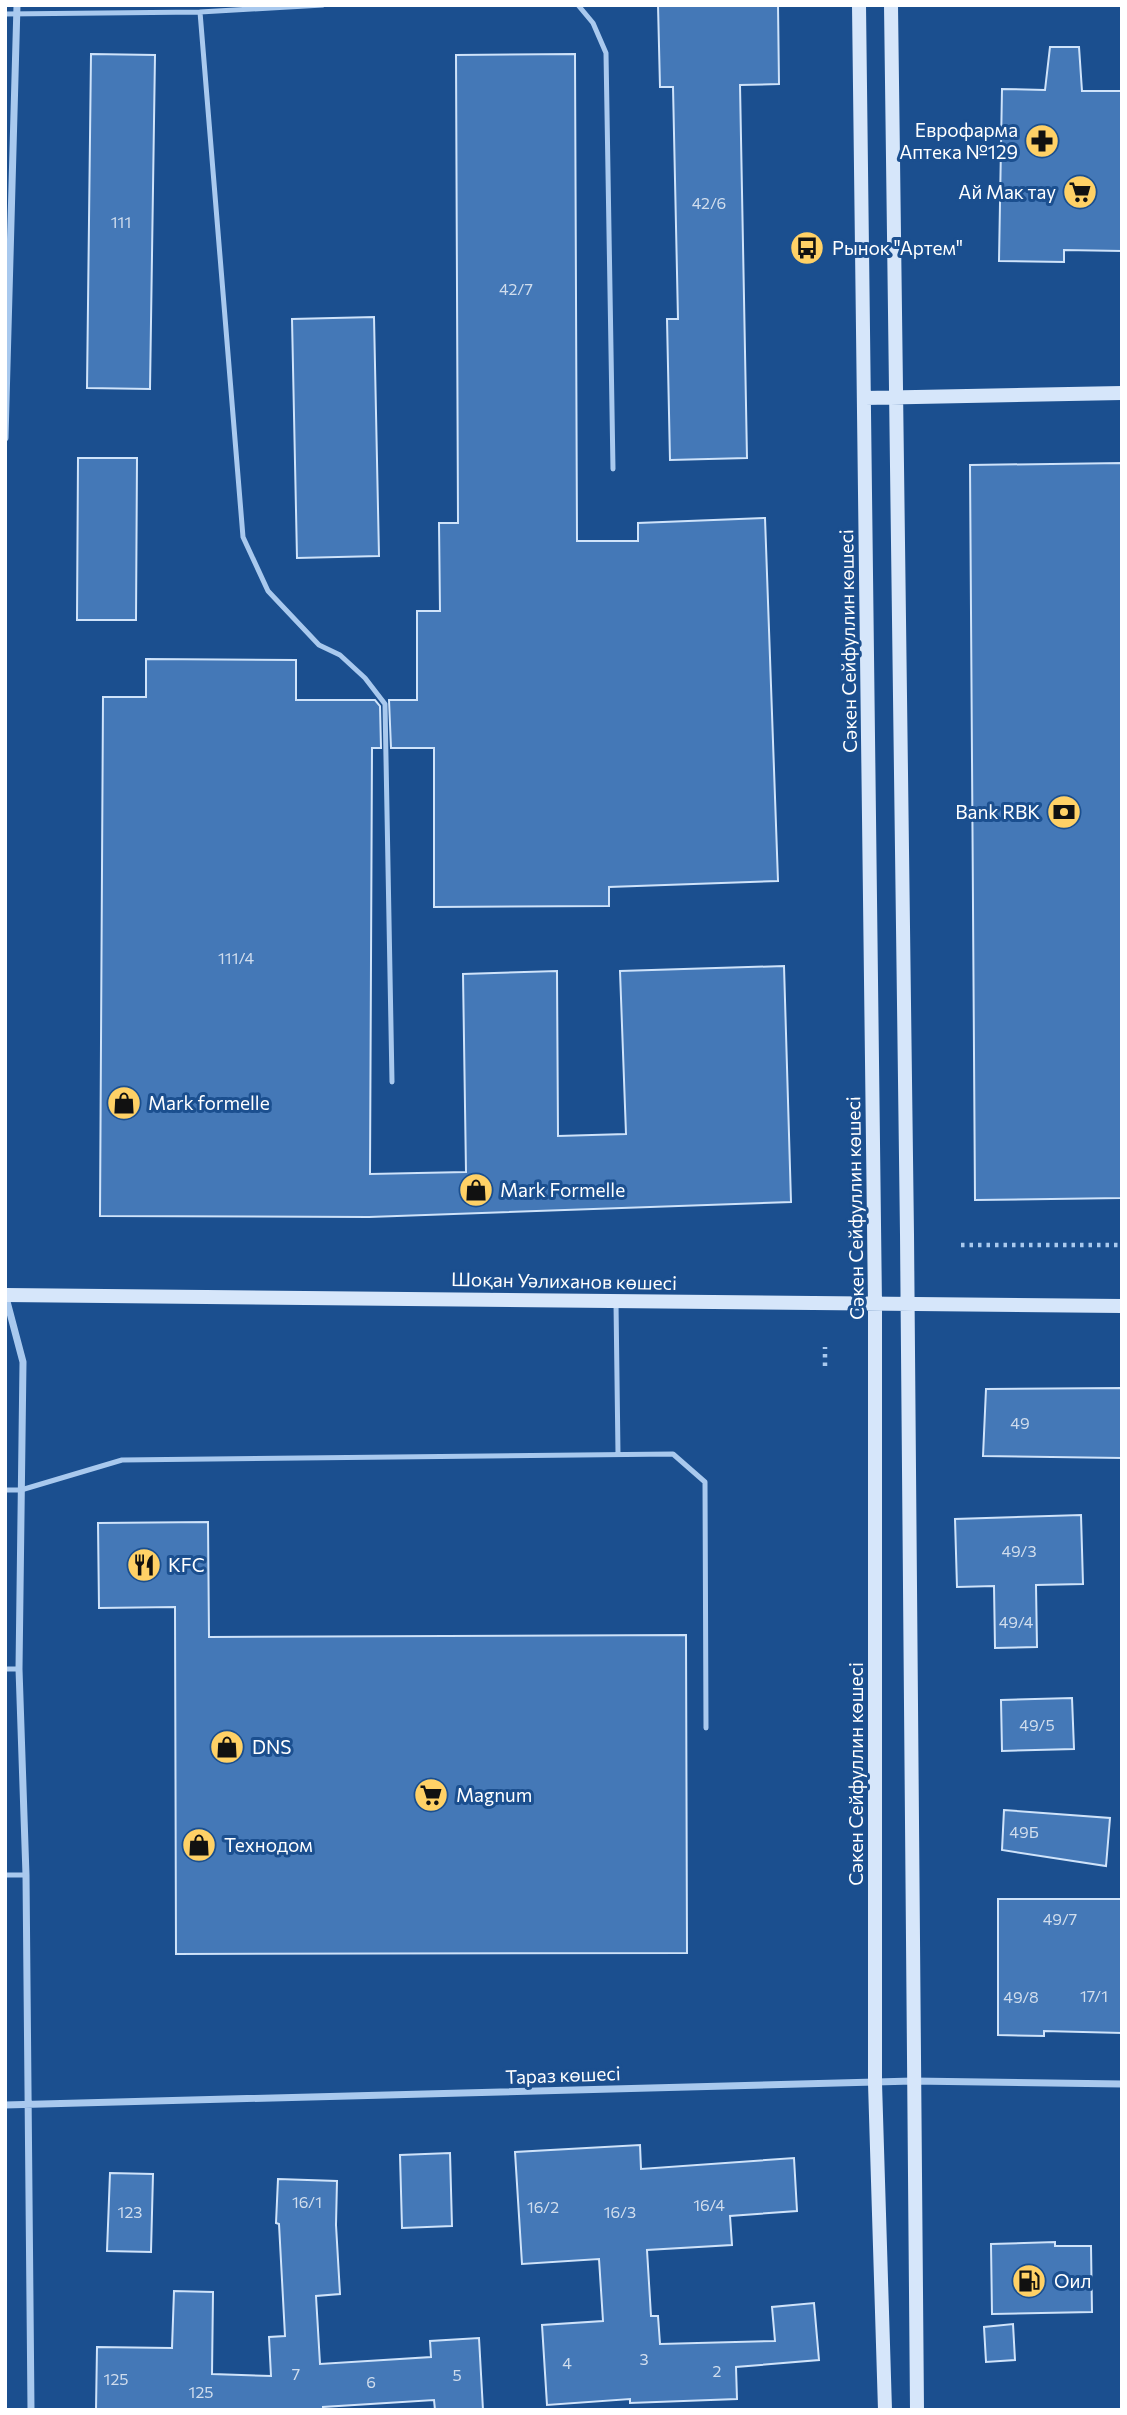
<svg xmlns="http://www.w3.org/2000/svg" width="1127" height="2415" viewBox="0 0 1127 2415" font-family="Commissioner,sans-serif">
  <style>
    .building { fill: #4478b7; stroke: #cfe3fa; stroke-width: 2 }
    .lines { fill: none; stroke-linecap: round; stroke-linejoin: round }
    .path { stroke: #a9c9ee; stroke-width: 4.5; stroke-dasharray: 3.5 5; stroke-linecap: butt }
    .lane { stroke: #a9c9ee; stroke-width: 5 }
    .street { stroke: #a9c9ee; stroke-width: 7 }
    .secondary { stroke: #d6e6fa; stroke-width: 14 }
    .labels { text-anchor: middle; stroke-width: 6; stroke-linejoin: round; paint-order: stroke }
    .number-label { font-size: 16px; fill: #d0dded }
    .poi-label { font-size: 19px; fill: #fff; stroke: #1b4f8f; text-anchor: start }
    .street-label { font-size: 19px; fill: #fff; stroke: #1b4f8f }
  </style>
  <rect width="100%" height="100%" fill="#1b4f8f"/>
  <path class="building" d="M 658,5 L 778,5 L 779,84 L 740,85 L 747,458 L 670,460 L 667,319 L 678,319 L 673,87 L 660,87 Z
    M 1050,47 L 1079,47 L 1082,91 L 1122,91 L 1122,251 L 1064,250 L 1064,262 L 999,261 L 1002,89 L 1045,90 Z
    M 91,54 L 155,55 L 150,389 L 87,388 Z
    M 575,54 L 577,541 L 638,541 L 638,523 L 765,518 L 778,881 L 609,887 L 609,906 L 434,907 L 434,748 L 391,748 L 389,700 L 417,700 L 417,611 L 440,611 L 439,523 L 458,523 L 456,55 Z
    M 374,317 L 379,556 L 297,558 L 292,319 Z
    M 78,458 L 137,458 L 136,620 L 77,620 Z
    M 1122,463 L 1122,1198 L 975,1200 L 970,465 Z
    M 146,659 L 296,660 L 296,700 L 375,700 L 380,706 L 381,748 L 372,748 L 370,1174 L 466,1172 L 463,974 L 557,971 L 558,1136 L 626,1134 L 620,971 L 784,966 L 791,1202 L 369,1217 L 100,1216 L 103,697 L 146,697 Z
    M 1122,1388 L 1122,1458 L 983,1456 L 986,1389 Z
    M 1081,1515 L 1083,1584 L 1036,1585 L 1037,1647 L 995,1648 L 994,1586 L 957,1587 L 955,1519 Z
    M 208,1522 L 209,1637 L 686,1635 L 687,1953 L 176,1954 L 175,1607 L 99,1608 L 98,1523 Z
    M 1072,1698 L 1074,1749 L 1002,1751 L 1001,1700 Z
    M 1004,1810 L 1110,1818 L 1106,1866 L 1002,1850 Z
    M 998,1899 L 1121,1899 L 1122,2033 L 1044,2031 L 1044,2036 L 998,2035 Z
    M 640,2145 L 641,2169 L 794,2158 L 797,2211 L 730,2216 L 732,2245 L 647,2250 L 651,2316 L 658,2316 L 660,2344 L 775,2341 L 772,2307 L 814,2303 L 819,2360 L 736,2367 L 737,2399 L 630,2403 L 630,2399 L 547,2405 L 542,2325 L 603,2321 L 599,2259 L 522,2264 L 515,2152 Z
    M 450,2153 L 452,2226 L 402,2228 L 400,2155 Z
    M 110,2173 L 153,2174 L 151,2252 L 107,2251 Z
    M 278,2179 L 337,2181 L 336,2225 L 340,2294 L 316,2296 L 320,2364 L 431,2357 L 430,2341 L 479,2338 L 483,2410 L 435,2410 L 434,2400 L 323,2407 L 323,2410 L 96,2410 L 97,2347 L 172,2348 L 174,2291 L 213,2292 L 212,2374 L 271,2376 L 269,2337 L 285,2336 L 279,2224 L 276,2223 Z
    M 1055,2242 L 1055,2246 L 1091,2246 L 1092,2312 L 992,2314 L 991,2244 Z
    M 1013,2324 L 1015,2360 L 986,2362 L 984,2327 Z"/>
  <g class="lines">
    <path class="path" d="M 961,1245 L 1122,1245
      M 825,1366 L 825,1347"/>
    <path class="lane" d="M 578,5 L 593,23 L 606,53 L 613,469
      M 200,12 L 243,537 L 268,591 L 319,645 L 340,655 L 365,678 L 385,704 L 392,1082
      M 5,14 L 200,12 L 323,5
      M 616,1303 L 618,1454
      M 5,1490 L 21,1490 L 122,1460 L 673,1454 L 705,1482 L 706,1728
      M 5,1669 L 19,1669
      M 5,1875 L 26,1875"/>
    <path class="street" d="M 5,438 L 17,5
      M 5,1294 L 23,1362 L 19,1669 L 26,1875 L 31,2410
      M 5,2105 L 913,2081 L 1122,2084"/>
    <path class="secondary" d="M 859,5 L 875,1305 L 875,2083 L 885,2410
      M 891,5 L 907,1234 L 917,2410
      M 865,398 L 1122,393
      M 5,1295 L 1122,1306"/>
  </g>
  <defs>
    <g id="pharmacy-disc" transform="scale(1.75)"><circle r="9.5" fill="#ffd166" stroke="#1b4f8f"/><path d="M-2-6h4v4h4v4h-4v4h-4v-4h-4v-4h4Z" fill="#111"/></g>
    <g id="supermarket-disc" transform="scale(1.75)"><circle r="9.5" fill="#ffd166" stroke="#1b4f8f"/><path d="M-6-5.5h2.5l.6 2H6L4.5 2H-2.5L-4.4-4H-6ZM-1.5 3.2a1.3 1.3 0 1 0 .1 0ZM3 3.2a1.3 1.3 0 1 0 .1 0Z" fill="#111"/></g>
    <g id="bus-disc" transform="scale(1.75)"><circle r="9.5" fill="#ffd166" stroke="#1b4f8f"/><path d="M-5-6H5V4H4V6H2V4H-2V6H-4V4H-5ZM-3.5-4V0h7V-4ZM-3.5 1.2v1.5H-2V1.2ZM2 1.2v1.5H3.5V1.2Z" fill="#111"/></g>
    <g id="bank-disc" transform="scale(1.75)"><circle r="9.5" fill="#ffd166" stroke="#1b4f8f"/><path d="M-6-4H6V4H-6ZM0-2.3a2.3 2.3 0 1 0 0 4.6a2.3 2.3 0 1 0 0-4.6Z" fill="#111"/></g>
    <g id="shop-disc" transform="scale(1.75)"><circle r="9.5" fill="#ffd166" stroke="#1b4f8f"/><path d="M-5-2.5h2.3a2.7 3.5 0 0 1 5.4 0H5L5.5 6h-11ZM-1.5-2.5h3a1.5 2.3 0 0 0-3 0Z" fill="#111"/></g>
    <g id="restaurant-disc" transform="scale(1.75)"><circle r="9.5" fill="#ffd166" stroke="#1b4f8f"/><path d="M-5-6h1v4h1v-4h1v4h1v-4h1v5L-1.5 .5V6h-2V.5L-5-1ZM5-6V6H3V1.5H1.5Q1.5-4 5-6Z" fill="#111"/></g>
    <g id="fuel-disc" transform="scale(1.75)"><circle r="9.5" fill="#ffd166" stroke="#1b4f8f"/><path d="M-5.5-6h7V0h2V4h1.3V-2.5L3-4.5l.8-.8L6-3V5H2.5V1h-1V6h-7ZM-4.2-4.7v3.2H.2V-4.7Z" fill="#111"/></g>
  </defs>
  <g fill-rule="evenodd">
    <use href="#pharmacy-disc" x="1042" y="141"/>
    <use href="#supermarket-disc" x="1080" y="192"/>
    <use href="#bus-disc" x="807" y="248"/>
    <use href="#bank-disc" x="1064" y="812"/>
    <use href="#shop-disc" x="124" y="1103"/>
    <use href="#shop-disc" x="476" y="1190"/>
    <use href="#restaurant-disc" x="144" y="1565"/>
    <use href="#shop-disc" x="227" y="1747"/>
    <use href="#supermarket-disc" x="431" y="1795"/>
    <use href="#shop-disc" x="199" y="1845"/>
    <use href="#fuel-disc" x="1029" y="2281"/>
  </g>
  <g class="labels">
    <g class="number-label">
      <text x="709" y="209">42/6</text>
      <text x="121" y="228">111</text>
      <text x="516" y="295">42/7</text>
      <text x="236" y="964">111/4</text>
      <text x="1020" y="1429">49</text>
      <text x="1019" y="1557">49/3</text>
      <text x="1016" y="1628">49/4</text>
      <text x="1037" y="1731">49/5</text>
      <text x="1024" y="1838">49Б</text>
      <text x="1060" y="1925">49/7</text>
      <text x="1094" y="2002">17/1</text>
      <text x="1021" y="2003">49/8</text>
      <text x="307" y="2208">16/1</text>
      <text x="709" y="2211">16/4</text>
      <text x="543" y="2213">16/2</text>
      <text x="130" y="2218">123</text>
      <text x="620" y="2218">16/3</text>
      <text x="644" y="2365">3</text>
      <text x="567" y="2369">4</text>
      <text x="717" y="2377">2</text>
      <text x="296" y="2380">7</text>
      <text x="457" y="2381">5</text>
      <text x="116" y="2385">125</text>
      <text x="371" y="2388">6</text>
      <text x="201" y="2398">125</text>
    </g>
    <g class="poi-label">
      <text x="1018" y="137" text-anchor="end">Еврофарма<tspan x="1018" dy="22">Аптека №129</tspan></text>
      <text x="1056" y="199" text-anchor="end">Ай Мак тау</text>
      <text x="832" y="255">Рынок "Артем"</text>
      <text x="1040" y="819" text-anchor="end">Bank RBK</text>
      <text x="148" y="1110">Mark formelle</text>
      <text x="500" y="1197">Mark Formelle</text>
      <text x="168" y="1572">KFC</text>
      <text x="252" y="1754">DNS</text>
      <text x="456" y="1802">Magnum</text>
      <text x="224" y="1852">Технодом</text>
      <text x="1054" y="2288">Оил</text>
    </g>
    <g class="street-label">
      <text transform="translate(848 641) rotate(-91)" y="7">Сәкен Сейфуллин көшесі</text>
      <text transform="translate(855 1208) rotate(-91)" y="7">Сәкен Сейфуллин көшесі</text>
      <text transform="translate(564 1281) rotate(1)" y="7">Шоқан Уәлиханов көшесі</text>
      <text transform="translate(856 1774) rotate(-90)" y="7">Сәкен Сейфуллин көшесі</text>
      <text transform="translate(563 2075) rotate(-2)" y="7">Тараз көшесі</text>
    </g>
  </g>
  <rect width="1127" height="2415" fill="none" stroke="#ffffff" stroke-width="14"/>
</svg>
